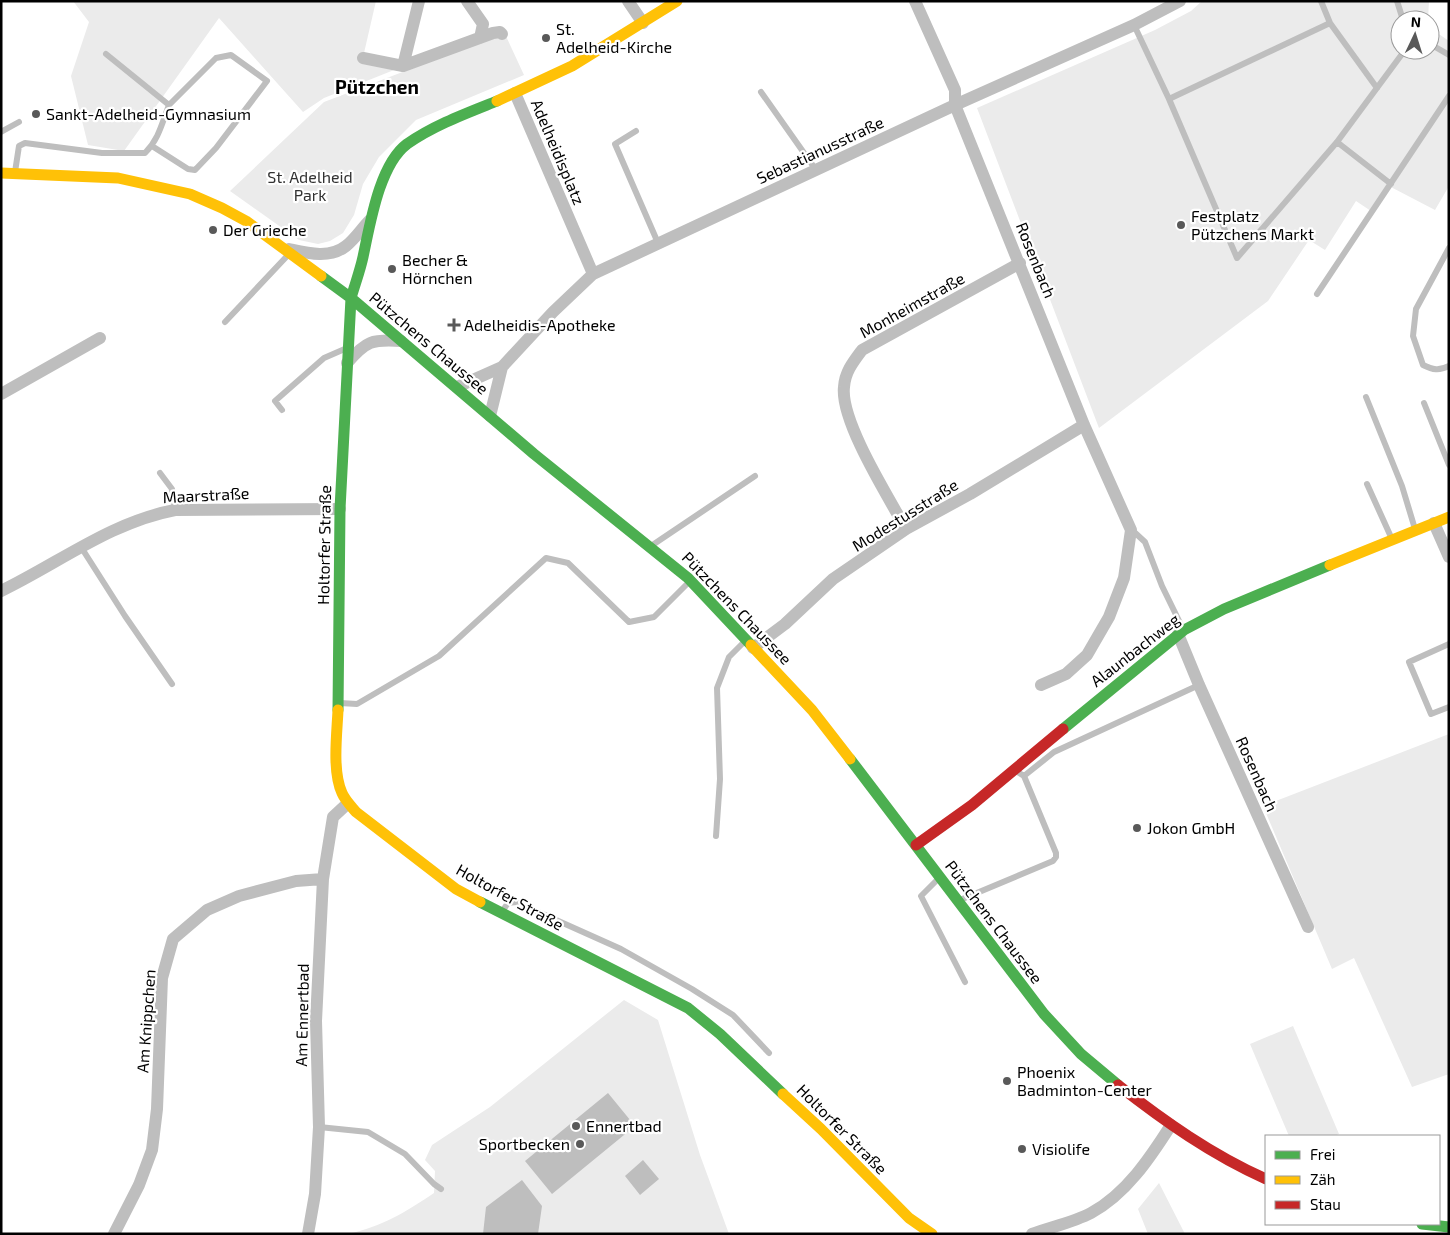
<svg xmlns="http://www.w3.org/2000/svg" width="1450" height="1235" viewBox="0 0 1450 1235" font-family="'Exo 2',sans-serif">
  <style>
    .green { fill: #ebebeb }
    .water { fill: #bebebe }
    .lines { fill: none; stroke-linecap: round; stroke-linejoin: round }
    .lane { stroke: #bebebe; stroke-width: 6 }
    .street { stroke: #bebebe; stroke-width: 12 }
    .fast { stroke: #4caf50; stroke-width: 11 }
    .slow { stroke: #ffc107; stroke-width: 11 }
    .jam { stroke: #c62828; stroke-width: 11 }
    .poi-dot { fill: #595959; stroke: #fff; stroke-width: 2 }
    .labels { text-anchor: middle; stroke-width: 4.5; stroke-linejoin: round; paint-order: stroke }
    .poi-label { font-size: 16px; fill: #000; stroke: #fff; text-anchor: start }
    .street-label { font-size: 16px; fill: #000; stroke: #fff }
    .park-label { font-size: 16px; fill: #323232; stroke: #fff }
    .quarter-label { font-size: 19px; font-weight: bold; fill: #000; stroke: #fff }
  </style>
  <rect width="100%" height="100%" fill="#fff"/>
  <path class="green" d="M 73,1 L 376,1 L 364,53 L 394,70 L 324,98 L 303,112 L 219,18 L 124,151 L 88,145 L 71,76 L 89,22 Z
    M 1202,1 L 1429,1 L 1428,20 L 1400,20 L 1400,50 L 1430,50 L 1430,28 L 1449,41 L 1449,186 L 1435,210 L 1387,185 L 1371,211 L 1356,201 L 1325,250 L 1309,240 L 1268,301 L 1099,428 L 977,108 L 1155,30 L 1191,11 Z
    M 502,34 L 505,34 L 524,75 L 416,120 L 379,157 L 363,184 L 354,215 L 343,233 L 330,241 L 318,244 L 299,240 L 230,191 L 324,102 Z
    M 1449,734 L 1449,1074 L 1412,1087 L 1354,958 L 1332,969 L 1263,806 Z
    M 624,1000 L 658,1020 L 700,1155 L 729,1234 L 348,1234 C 383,1226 404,1213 434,1193 L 435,1171 L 425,1160 L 432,1145 L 490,1107 Z
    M 1293,1026 L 1339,1134 L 1334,1136 L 1289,1136 L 1250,1044 Z
    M 1159,1183 L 1185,1234 L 1148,1234 L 1138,1209 Z"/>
  <path class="water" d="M 608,1093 L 635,1126 L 552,1194 L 525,1161 Z
    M 643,1160 L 659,1179 L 640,1195 L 625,1176 Z
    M 522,1180 L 542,1206 L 538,1234 L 483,1234 L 486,1207 Z"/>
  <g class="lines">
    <path class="lane" d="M 1321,1 L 1330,23 L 1377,88
      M 1397,1 L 1403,20
      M 1134,25 L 1169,99 L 1237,258 L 1337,142 L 1405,50
      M 1430,44 L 1449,55
      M 761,92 L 816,170
      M 1169,99 L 1330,23
      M 636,131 L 615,144 L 658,243
      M 1,132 L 19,122
      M 1337,142 L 1391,184
      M 152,146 L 188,169 L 195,170 L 216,148 L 267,81 L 231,55 L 216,58 L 169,105
      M 15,172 L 19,146 L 25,143 L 102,153 L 145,153 C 159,139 162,123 169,105 L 106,54
      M 1449,248 L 1416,309 L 1413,336 L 1423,365 C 1433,370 1439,371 1449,366
      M 1317,294 L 1449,96
      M 225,322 L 289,254
      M 1366,397 L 1402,486 L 1415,529
      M 1424,403 L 1449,465
      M 282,410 L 275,401 L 324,358 L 347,348
      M 160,473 L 172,489 L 175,510
      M 1367,484 L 1391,537
      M 1132,530 L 1145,542 L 1162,586 L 1183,629
      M 651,546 L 755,476
      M 81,547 L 125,616 L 172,684
      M 1449,644 L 1409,662 L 1431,714 L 1449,707
      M 340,703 L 357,704 L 439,656 L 546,558 L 568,563 L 629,622 L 654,617 L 690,581
      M 1024,776 L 1054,752 L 1199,685
      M 716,836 L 720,779 L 717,688 L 729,657 L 745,641
      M 938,879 L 921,896 L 965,982
      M 960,900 L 1053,861 L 1056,857 L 1056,853 L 1024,776 L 1016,771
      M 501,913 L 508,903 L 516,902 L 621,949 L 692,989 L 733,1015 L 769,1053
      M 319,1127 L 368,1132 L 405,1154 L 434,1184 L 441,1189"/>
    <path class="street" d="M 467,1 L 483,24 L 480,38
      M 628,1 L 643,23
      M 915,1 L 955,90 L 955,105 L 1084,425 L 1131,530 L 1124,578 L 1109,617 L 1087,655 L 1066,674 L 1041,685
      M 363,58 L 403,66
      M 403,66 L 493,33 L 500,32 L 502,34
      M 403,66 L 419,1
      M 515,93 L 593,274
      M 289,249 C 307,253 330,259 346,246 C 355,239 362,228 370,220
      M 347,363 C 366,341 372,339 401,341
      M 457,387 L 502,367 L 553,312 L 593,274 L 955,105 L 1134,25 L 1180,1
      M 1,394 L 100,338
      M 490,416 L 502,367
      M 1434,523 L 1449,557
      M 906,529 C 889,498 840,421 844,387 C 845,372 853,362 862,350 L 1020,263
      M 1,591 C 59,563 111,522 175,510 L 340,509
      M 1178,634 L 1199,685 L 1308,927
      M 753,648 L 785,624 L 833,579 L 906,529 L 970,494 L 1084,425
      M 114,1234 L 139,1185 L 152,1150 L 157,1109 L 162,978 L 173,939 L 207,910 L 239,896 L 296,881 L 323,879
      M 308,1234 L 315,1194 L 319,1127 L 316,1021 L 323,879 L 333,817 L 347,804
      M 1032,1234 C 1051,1227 1074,1222 1091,1213 C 1126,1194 1150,1158 1171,1125"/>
    <path class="fast" d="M 321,276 L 351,298 L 534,454 L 688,578 L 751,645
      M 338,710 L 340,509 L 351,298 C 355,284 360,271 363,257 C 370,225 379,165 407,144 C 434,125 467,113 497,101
      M 1063,729 L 1184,630 L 1224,609 L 1330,565
      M 850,759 L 1044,1014 L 1081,1054 L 1118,1085
      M 480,902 L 688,1008 L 720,1034 L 783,1094
      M 1422,1224 L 1449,1227"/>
    <path class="slow" d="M 497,101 L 572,66 L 677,1
      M 1,173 L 118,178 L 190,194 L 222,208 L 246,221 L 321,276
      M 1330,565 L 1449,517
      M 751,645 L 812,710 L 850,759
      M 338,710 C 337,734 332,771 342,793 C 345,800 351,806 356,812 L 456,889 L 480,902
      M 783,1094 L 821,1129 L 909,1218 L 932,1234"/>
    <path class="jam" d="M 916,845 L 972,805 L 1063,729
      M 1118,1085 C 1164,1121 1212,1155 1266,1179"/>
  </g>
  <g class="poi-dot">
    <circle cx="546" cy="38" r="5"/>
    <circle cx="36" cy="114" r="5"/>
    <circle cx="1181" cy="225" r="5"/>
    <circle cx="213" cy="230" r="5"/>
    <circle cx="392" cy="269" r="5"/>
    <path d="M451.5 317.5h5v5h5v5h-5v5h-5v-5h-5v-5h5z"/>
    <circle cx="1137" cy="828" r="5"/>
    <circle cx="1007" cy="1081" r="5"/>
    <circle cx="576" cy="1126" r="5"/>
    <circle cx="580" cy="1144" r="5"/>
    <circle cx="1022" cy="1149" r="5"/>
  </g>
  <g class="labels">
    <g class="poi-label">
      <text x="556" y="35">St.<tspan x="556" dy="18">Adelheid-Kirche</tspan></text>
      <text x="46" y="120">Sankt-Adelheid-Gymnasium</text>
      <text x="1191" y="222">Festplatz<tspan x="1191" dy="18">Pützchens Markt</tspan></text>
      <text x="223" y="236">Der Grieche</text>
      <text x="402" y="266">Becher &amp;<tspan x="402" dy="18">Hörnchen</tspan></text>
      <text x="464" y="331">Adelheidis-Apotheke</text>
      <text x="1147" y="834">Jokon GmbH</text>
      <text x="1017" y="1078">Phoenix<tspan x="1017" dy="18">Badminton-Center</tspan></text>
      <text x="586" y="1132">Ennertbad</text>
      <text x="570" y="1150" text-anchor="end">Sportbecken</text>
      <text x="1032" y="1155">Visiolife</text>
    </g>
    <g class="street-label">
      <text transform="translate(820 150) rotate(-25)" y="6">Sebastianusstraße</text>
      <text transform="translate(558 152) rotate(67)" y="6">Adelheidisplatz</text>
      <text transform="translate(1036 260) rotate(68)" y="6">Rosenbach</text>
      <text transform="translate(912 305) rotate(-29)" y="6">Monheimstraße</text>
      <text transform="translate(429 343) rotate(40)" y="6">Pützchens Chaussee</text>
      <text transform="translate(206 495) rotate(-3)" y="6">Maarstraße</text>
      <text transform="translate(905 515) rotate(-32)" y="6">Modestusstraße</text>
      <text transform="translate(324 545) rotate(-89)" y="6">Holtorfer Straße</text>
      <text transform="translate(737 608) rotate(46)" y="6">Pützchens Chaussee</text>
      <text transform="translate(1135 650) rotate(-38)" y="6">Alaunbachweg</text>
      <text transform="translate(1257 774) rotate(66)" y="6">Rosenbach</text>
      <text transform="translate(510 897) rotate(29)" y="6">Holtorfer Straße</text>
      <text transform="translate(994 922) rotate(53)" y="6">Pützchens Chaussee</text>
      <text transform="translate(302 1015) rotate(-89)" y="6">Am Ennertbad</text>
      <text transform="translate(146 1021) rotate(-86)" y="6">Am Knippchen</text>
      <text transform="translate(842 1129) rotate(45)" y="6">Holtorfer Straße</text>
    </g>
    <g class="park-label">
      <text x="310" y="183">St. Adelheid<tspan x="310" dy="18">Park</tspan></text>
    </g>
    <g class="quarter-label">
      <text x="377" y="94">Pützchen</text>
    </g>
  </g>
  <rect width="1450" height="1235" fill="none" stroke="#000000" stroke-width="5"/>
  <rect x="1265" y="1135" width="175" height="90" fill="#ffffff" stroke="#999999"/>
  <rect x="1275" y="1151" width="25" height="8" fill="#4caf50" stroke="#999999"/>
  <text x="1310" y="1160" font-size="15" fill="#000000">Frei</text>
  <rect x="1275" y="1176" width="25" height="8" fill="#ffc107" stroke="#999999"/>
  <text x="1310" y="1185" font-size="15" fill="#000000">Zäh</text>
  <rect x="1275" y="1201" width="25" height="8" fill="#c62828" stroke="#999999"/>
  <text x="1310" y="1210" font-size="15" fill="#000000">Stau</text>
  <g transform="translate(1415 35) rotate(4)"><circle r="24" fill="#ffffff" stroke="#999999"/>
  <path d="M0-4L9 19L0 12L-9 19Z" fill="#595959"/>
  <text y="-8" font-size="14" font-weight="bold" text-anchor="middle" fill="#000000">N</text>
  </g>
</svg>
